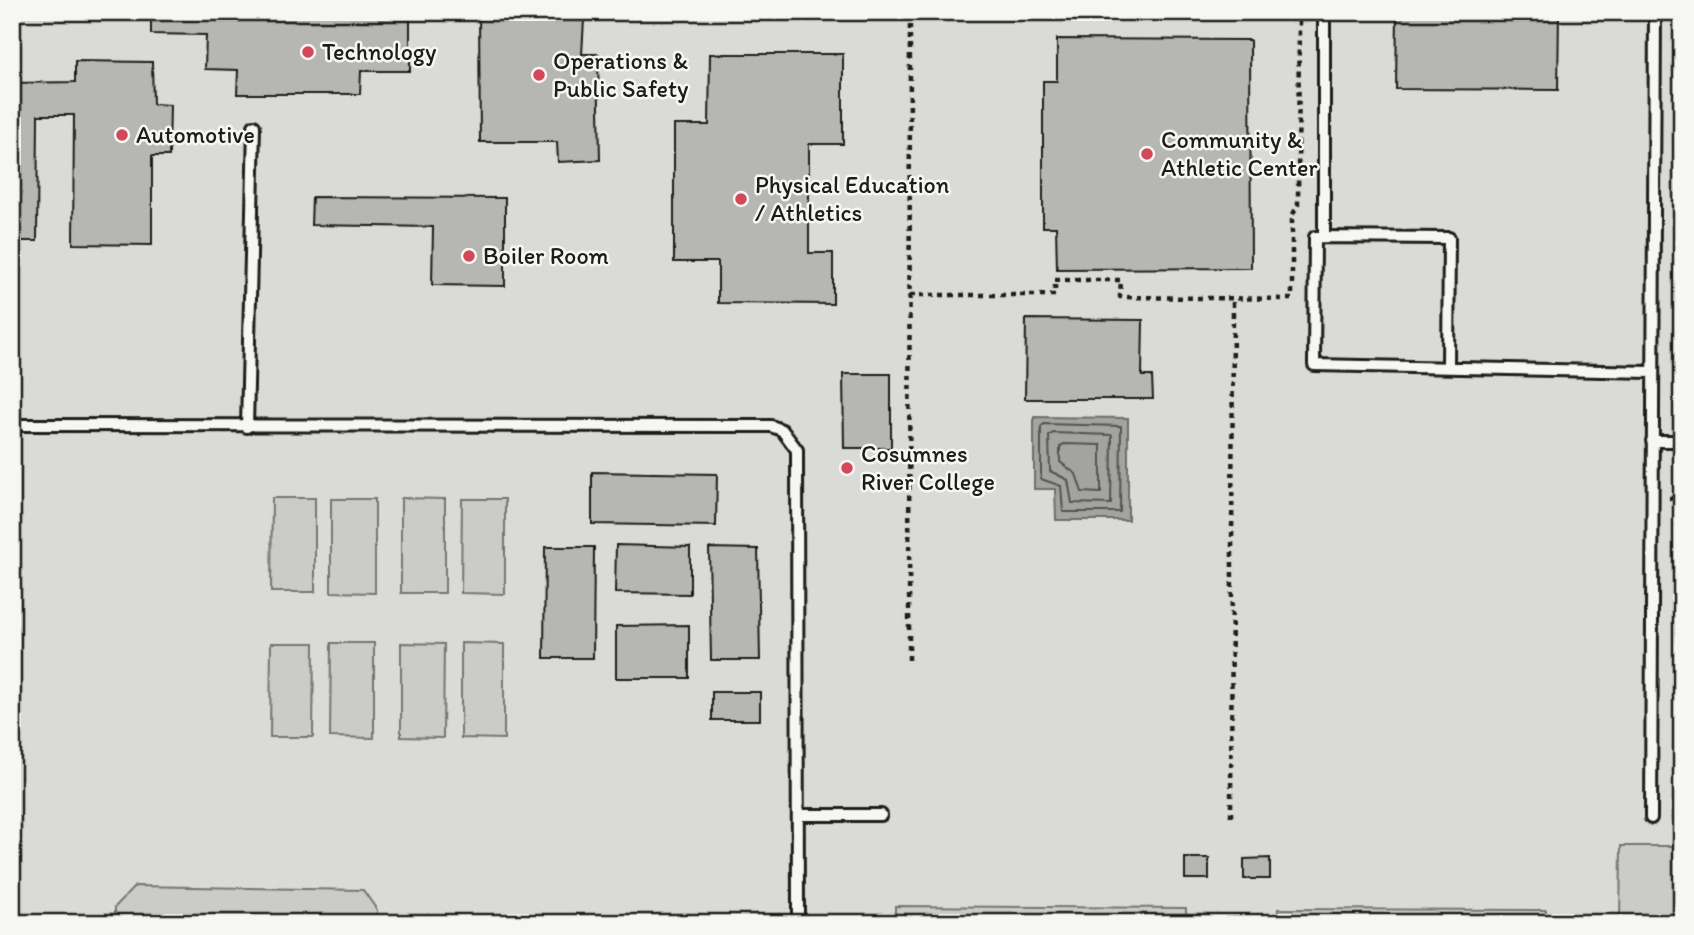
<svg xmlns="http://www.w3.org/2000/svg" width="1694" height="935" viewBox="0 0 1694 935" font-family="Itim,sans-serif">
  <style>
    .built { fill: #dadad6 }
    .green { fill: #cbcbc7; stroke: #747472; stroke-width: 2 }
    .water { fill: #a3a3a1; stroke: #6d6d6c; stroke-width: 2 }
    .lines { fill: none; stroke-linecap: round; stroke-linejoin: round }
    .shore { stroke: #525251; stroke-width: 2 }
    .building { fill: #b6b6b3; stroke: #1c1c1c; stroke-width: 2 }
    .service-casing { stroke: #1c1c1c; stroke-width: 16 }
    .path { stroke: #1c1c1c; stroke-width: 4.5; stroke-dasharray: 5 5; stroke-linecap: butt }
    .service { stroke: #f6f6f2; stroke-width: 10 }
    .poi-dot { fill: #d1495b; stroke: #f6f6f2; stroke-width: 2.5 }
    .labels { text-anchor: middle; stroke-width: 5; stroke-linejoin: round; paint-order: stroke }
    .poi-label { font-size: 24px; fill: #1c1c1c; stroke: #f6f6f2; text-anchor: start }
  </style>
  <rect width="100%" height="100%" fill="#e9e9e5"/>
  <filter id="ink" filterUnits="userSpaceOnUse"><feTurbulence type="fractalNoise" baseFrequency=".0143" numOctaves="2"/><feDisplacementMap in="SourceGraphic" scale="14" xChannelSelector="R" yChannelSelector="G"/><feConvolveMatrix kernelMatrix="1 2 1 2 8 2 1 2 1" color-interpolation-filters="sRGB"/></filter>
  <g filter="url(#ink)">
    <path class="built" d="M 12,12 L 1682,12 L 1682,923 L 12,923 Z"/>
    <path class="green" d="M 272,498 L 315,498 L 315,592 L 271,592 Z
      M 401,498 L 445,499 L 445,593 L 401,593 Z
      M 331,499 L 375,499 L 375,593 L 331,592 Z
      M 462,499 L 505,499 L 505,594 L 461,593 Z
      M 271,643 L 314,643 L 313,737 L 270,737 Z
      M 331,643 L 374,643 L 374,738 L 330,737 Z
      M 401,643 L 444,644 L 443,738 L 401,737 Z
      M 461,643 L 504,644 L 504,739 L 461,738 Z
      M 1621,846 L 1682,846 L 1682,923 L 1620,923 Z
      M 135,886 L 363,890 L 377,910 L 376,923 L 115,923 L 115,907 Z
      M 895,906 L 1186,908 L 1186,923 L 895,923 Z
      M 1278,909 L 1546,910 L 1546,923 L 1278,923 Z"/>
    <path class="water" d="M 1034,417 L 1128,418 L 1128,520 L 1056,520 L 1055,489 L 1034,489 Z"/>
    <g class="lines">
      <path class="shore" d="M 1044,424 L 1121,426 L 1120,512 L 1063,512 L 1061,486 L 1041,479 L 1041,427 Z
        M 1053,433 L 1112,435 L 1111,504 L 1072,503 L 1068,480 L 1050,471 L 1049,436 Z
        M 1064,444 L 1101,445 L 1101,493 L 1082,492 L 1076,474 L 1060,462 L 1060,447 Z"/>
    </g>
    <path class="building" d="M 151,12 L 410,12 L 410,71 L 361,71 L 360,94 L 237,94 L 238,70 L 205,69 L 206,35 L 151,34 Z
      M 479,12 L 528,12 L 528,20 L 584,20 L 582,54 L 598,54 L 600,160 L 558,162 L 557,142 L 480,142 Z
      M 1397,12 L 1559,12 L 1558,90 L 1396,89 Z
      M 1057,39 L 1250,40 L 1251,268 L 1057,269 L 1056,227 L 1043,227 L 1043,81 L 1057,81 Z
      M 710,54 L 843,54 L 843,144 L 809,144 L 809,253 L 833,253 L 833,304 L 718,303 L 718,262 L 674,262 L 674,125 L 709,125 Z
      M 75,61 L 152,62 L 153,104 L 170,105 L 169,156 L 152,156 L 152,245 L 73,244 L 74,115 L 38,115 L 37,241 L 12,241 L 12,83 L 75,82 Z
      M 312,197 L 505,198 L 505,286 L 432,285 L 433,227 L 311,225 Z
      M 1026,319 L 1143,320 L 1142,376 L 1152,376 L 1153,399 L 1025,399 Z
      M 843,374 L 891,374 L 891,448 L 844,448 Z
      M 592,472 L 717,474 L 716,526 L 592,524 Z
      M 616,545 L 690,547 L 690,594 L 615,593 Z
      M 545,547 L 594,547 L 593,658 L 544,658 Z
      M 709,548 L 758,549 L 760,660 L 711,660 Z
      M 689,625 L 689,678 L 616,678 L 616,626 Z
      M 712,692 L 760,692 L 760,720 L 712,720 Z
      M 1185,858 L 1209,858 L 1209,879 L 1185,879 Z
      M 1270,858 L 1270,879 L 1244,879 L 1244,859 Z"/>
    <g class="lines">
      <g class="service-casing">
        <path id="service" d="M 1324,12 L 1324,237
          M 1448,366 L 1449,238 L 1315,237 L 1314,365 L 1652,372
          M 12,425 L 771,426 L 782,430 L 797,450 L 798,923
          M 247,427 L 254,126
          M 1652,441 L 1682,441
          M 798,815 L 881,815
          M 1651,818 L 1655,12"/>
      </g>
      <path class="path" d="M 910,295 L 1055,295 L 1055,280 L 1121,280 L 1120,297 L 1292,299 L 1292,216 L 1298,205 L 1299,12
        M 1669,498 L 1682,498
        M 909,660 L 910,12
        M 1231,817 L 1233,298"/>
      <use href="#service" class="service"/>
    </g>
  </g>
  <g class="poi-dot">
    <circle cx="308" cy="52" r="7"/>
    <circle cx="539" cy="75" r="7"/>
    <circle cx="122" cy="135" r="7"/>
    <circle cx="1147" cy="154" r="7"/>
    <circle cx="741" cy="199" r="7"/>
    <circle cx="469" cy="256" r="7"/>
    <circle cx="847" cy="468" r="7"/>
  </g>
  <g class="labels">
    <g class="poi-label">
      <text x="322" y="60">Technology</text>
      <text x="553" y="69">Operations &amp;<tspan x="553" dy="28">Public Safety</tspan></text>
      <text x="136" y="143">Automotive</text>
      <text x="1161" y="148">Community &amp;<tspan x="1161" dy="28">Athletic Center</tspan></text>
      <text x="755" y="193">Physical Education<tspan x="755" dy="28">/ Athletics</tspan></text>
      <text x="483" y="264">Boiler Room</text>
      <text x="861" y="462">Cosumnes<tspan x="861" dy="28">River College</tspan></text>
    </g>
  </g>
  <rect width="1694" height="935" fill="none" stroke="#f6f6f2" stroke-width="42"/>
  <rect x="21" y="21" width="1652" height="893" fill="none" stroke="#1c1c1c" stroke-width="2.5" filter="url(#ink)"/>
</svg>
